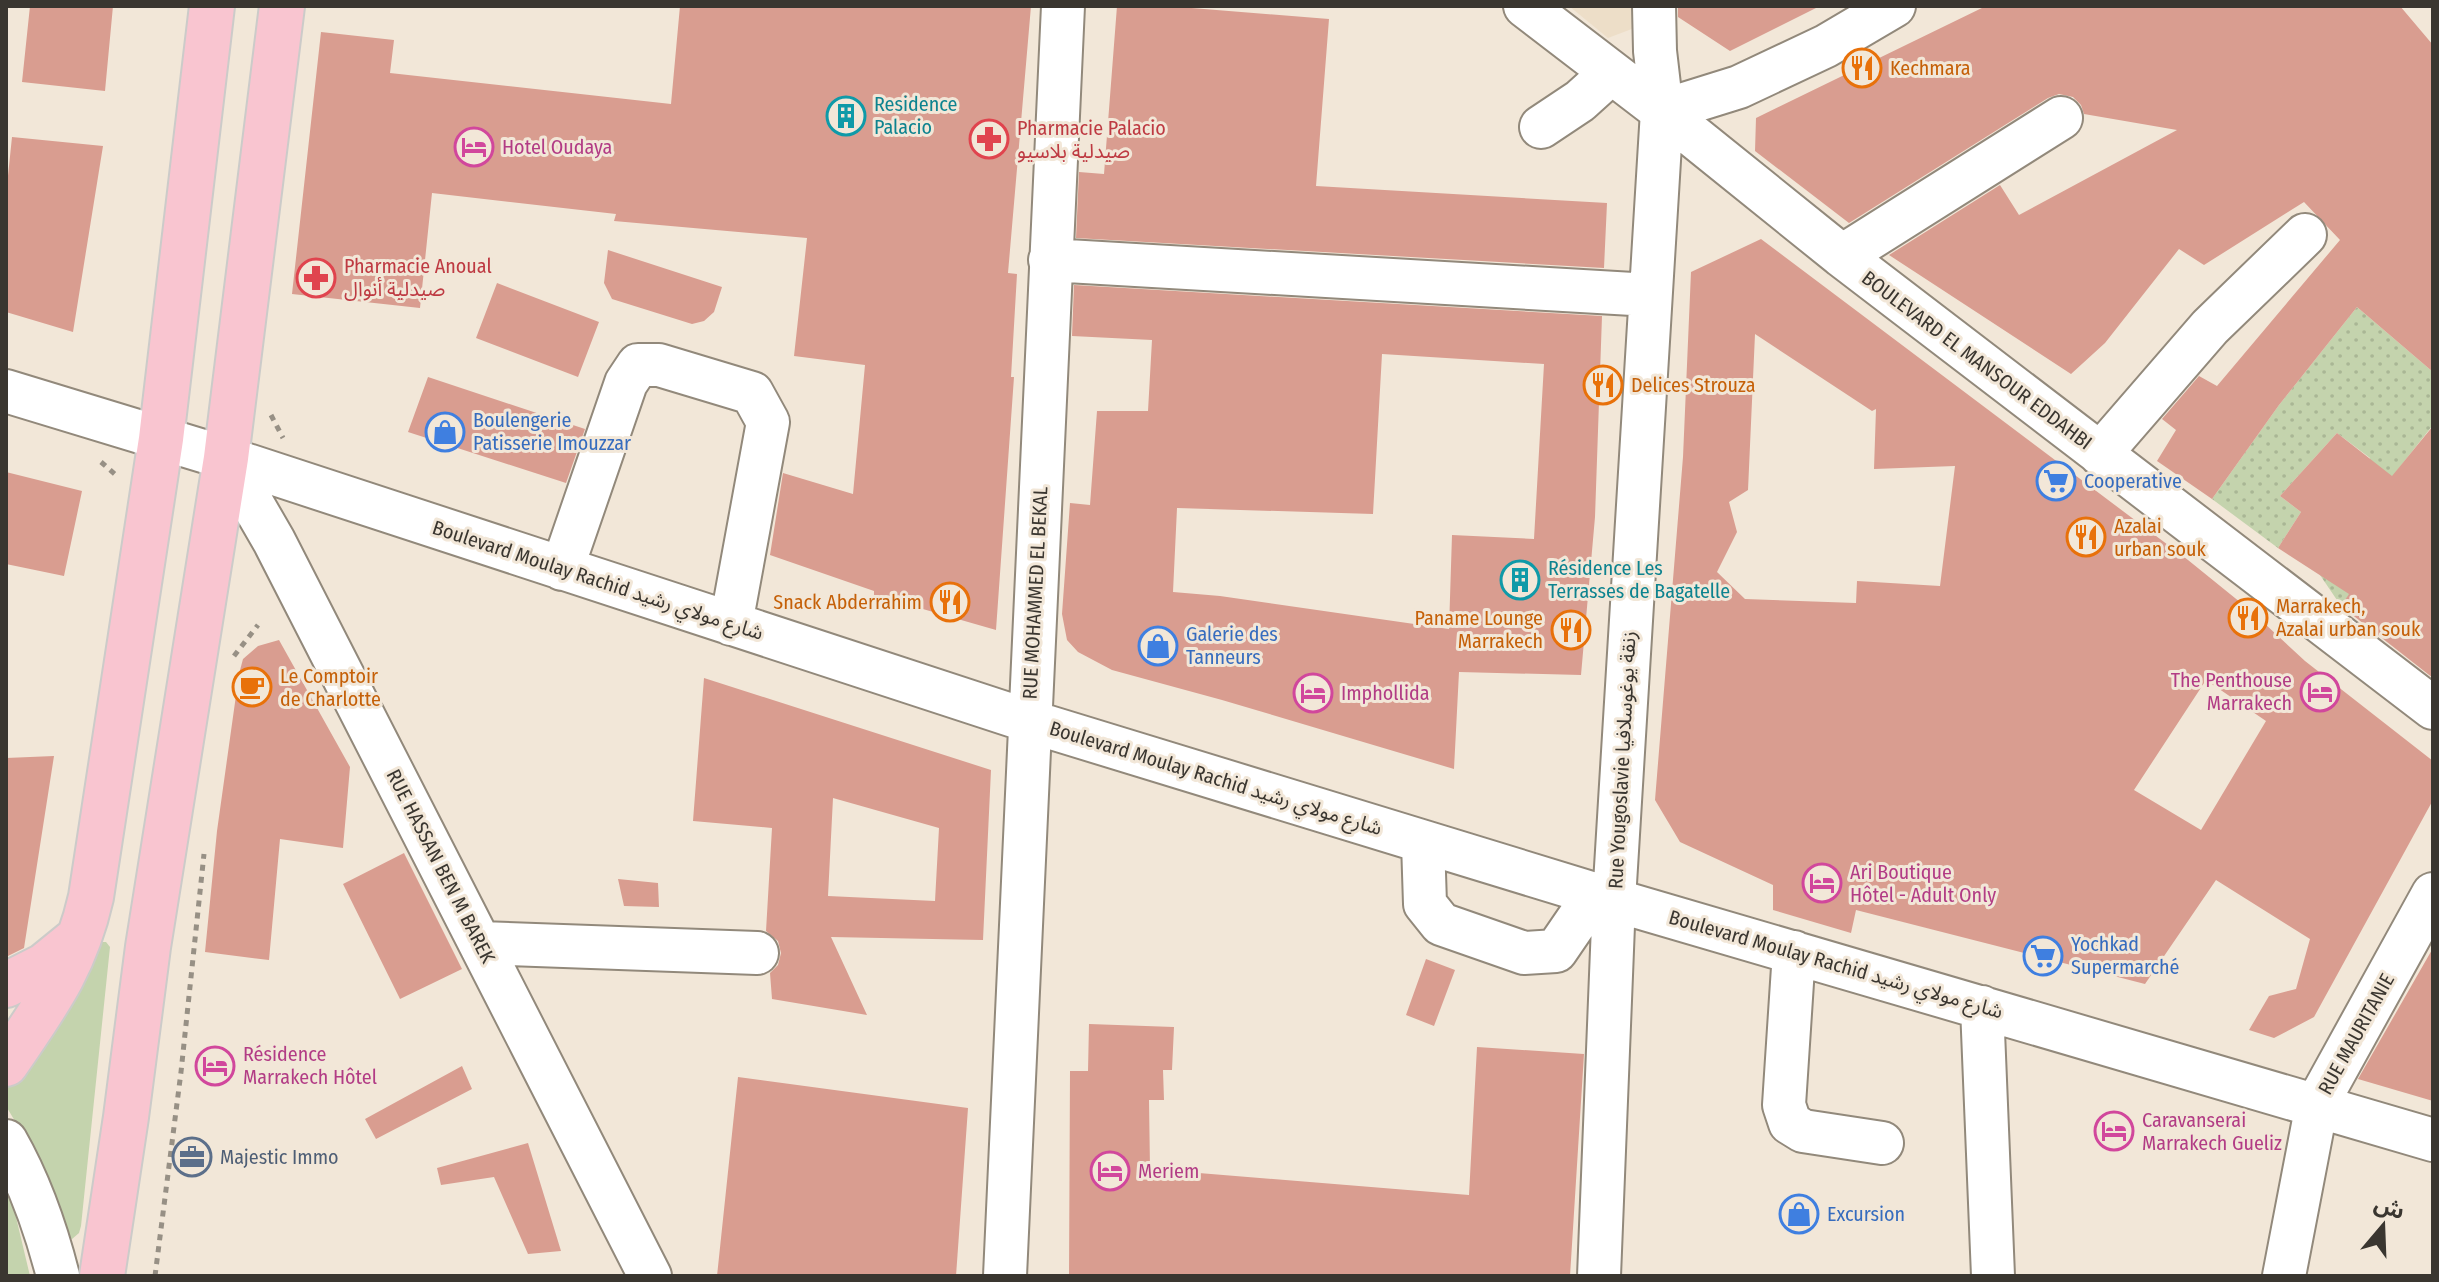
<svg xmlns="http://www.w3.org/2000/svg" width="2439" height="1282" viewBox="0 0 2439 1282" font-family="'Fira Sans Condensed','Noto Sans Arabic',sans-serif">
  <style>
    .built { fill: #eddec8 }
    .grass { fill: #c4d3ad }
    .park { fill: url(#park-dots) }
    .building { fill: #d99d90; fill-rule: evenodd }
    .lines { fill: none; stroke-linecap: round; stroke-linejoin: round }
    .minor-casing { stroke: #92897b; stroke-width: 46 }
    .major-casing { stroke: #cccbc9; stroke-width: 48 }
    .path { stroke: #979085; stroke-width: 5; stroke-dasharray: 6 6; stroke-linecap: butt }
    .minor { stroke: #fff; stroke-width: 42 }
    .major { stroke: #f9c5d0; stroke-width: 44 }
    .labels { text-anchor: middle; stroke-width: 6; stroke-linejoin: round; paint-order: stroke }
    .food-label { font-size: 20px; fill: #c56008; stroke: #f2e7d8; text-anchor: start }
    .culture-label { font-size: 20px; fill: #0d838f; stroke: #f2e7d8; text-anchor: start }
    .health-label { font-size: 20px; fill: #be3a42; stroke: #f2e7d8; text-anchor: start }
    .hotel-label { font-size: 20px; fill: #b23c85; stroke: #f2e7d8; text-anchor: start }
    .street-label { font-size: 20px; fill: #3a3630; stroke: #f2e7d8 }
    .shop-label { font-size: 20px; fill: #366cbe; stroke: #f2e7d8; text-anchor: start }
    .service-label { font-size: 20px; fill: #4e5e75; stroke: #f2e7d8; text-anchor: start }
  </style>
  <defs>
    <pattern id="park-dots" width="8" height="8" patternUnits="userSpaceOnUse" patternTransform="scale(2)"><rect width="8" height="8" fill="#c4d3ad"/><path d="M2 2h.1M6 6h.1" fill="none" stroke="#a9b695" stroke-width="1.8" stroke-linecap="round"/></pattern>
  </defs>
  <rect width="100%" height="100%" fill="#f2e7d8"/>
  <path class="built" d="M 1569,6 L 1638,6 L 1637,27 L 1608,38 Z"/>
  <path class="grass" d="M 99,942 L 106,942 L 110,947 L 81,1226 L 79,1233 L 72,1239 L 65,1236 L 48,1177 L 6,1106 L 6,1088 L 38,1044 Z
    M 6,1190 L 15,1213 L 30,1276 L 6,1276 Z"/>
  <path class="park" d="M 2357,307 L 2433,372 L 2433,425 L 2395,473 L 2416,503 L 2341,606 L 2320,575 L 2370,458 L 2337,433 L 2280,496 L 2301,512 L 2278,548 L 2212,499 L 2279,405 Z"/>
  <path class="building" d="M 30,6 L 113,6 L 105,91 L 22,82 Z
    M 680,6 L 1031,6 L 1008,273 L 1017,274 L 1011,377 L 1014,377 L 996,630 L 874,595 L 874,591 L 770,555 L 783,473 L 853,494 L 865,365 L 794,356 L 807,238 L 614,221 L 616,214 L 432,193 L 420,308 L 292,294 L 321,32 L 394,40 L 390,73 L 671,104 Z
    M 1117,6 L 1167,6 L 1329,19 L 1316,186 L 1607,203 L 1604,268 L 1076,238 L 1079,172 L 1104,174 Z
    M 1678,6 L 1820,6 L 1730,51 L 1678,17 Z
    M 1986,6 L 2400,6 L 2433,45 L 2433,372 L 2357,307 L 2279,405 L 2212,499 L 2157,461 L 2176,430 L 2162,419 L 2199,376 L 2217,386 L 2340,240 L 2304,202 L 2204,265 L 2179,249 L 2105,343 L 2071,374 L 1889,255 L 2000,185 L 2019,215 L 2177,130 L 2084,114 L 2081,105 L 2073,97 L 2059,94 L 2048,98 L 1849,223 L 1755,151 L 1756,118 Z
    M 12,137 L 103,146 L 73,332 L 6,312 L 6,195 Z
    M 1761,239 L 2188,560 L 2251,611 L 2305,661 L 2433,761 L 2433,800 L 2314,1017 L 2274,1038 L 2249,1030 L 2269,996 L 2296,989 L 2310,939 L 2216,880 L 2145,984 L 1856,910 L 1851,933 L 1773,910 L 1773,885 L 1680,842 L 1655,800 L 1683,457 L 1691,272 ZM 1755,334 L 1872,411 L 1876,409 L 1874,469 L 1955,466 L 1940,586 L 1857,581 L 1856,603 L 1745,599 L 1717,572 L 1737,532 L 1729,502 L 1748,490 ZM 2206,680 L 2266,721 L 2201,830 L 2134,790 Z
    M 608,250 L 722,287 L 714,312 L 704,321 L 692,324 L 612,299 L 604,283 Z
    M 497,283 L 599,322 L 578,377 L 476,338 Z
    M 1074,285 L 1602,316 L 1595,517 L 1581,675 L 1459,672 L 1454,769 L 1222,700 L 1112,670 L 1078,652 L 1067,640 L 1062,614 L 1070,503 L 1090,505 L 1097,411 L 1148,411 L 1152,340 L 1072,336 ZM 1382,354 L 1544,364 L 1534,539 L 1452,535 L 1449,629 L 1220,596 L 1173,592 L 1177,508 L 1373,514 Z
    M 428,377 L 585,429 L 566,483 L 408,432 Z
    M 2433,426 L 2433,678 L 2341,606 L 2349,594 L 2278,548 L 2301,512 L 2280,496 L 2337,433 L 2392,476 Z
    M 6,472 L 82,491 L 64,576 L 6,564 Z
    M 279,640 L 350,767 L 343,848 L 280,839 L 269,960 L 205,952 L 217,831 L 239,674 L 243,659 L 258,646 Z
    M 704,678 L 991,770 L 983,940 L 831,937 L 867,1015 L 772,999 L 770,973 L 778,965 L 781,953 L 778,941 L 766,931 L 772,828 L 693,821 ZM 833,798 L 939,828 L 935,901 L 828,896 Z
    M 54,756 L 24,948 L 6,957 L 6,758 Z
    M 404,853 L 462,969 L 400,999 L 343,884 Z
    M 618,879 L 658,883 L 659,907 L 624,906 Z
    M 2433,948 L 2433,1101 L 2358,1079 Z
    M 1426,959 L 1455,970 L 1434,1026 L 1406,1015 Z
    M 1089,1024 L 1174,1027 L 1172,1070 L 1163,1070 L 1164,1100 L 1149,1100 L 1150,1169 L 1469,1195 L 1477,1047 L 1584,1054 L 1570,1276 L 1069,1276 L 1070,1071 L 1088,1071 Z
    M 462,1066 L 472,1089 L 376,1139 L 365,1119 Z
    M 738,1077 L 968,1108 L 956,1276 L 717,1276 Z
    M 528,1143 L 561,1251 L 528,1254 L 494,1177 L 441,1185 L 437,1168 Z"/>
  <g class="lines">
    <g class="minor-casing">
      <path id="minor" d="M 1525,6 L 1662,111 L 1842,256 L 2433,708
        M 1662,111 L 1739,87 L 1826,46 L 1894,6
        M 1541,127 L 1580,101 L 1611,73
        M 1842,256 L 2061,118
        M 1050,260 L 1650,295
        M 6,391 L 226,458 L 1029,721 L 1614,900 L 2433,1140
        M 2100,454 L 2210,327 L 2305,235
        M 226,458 L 274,541 L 650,1276
        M 562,569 L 626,383 L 638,365 L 659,365 L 752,393 L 768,422 L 731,624
        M 1423,842 L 1425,904 L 1441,924 L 1524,953 L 1556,951 L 1595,894
        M 480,943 L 757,953
        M 1794,952 L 1784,1105 L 1790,1123 L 1803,1131 L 1882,1143
        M 1982,1007 L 1993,1276
        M 6,1141 C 30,1183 46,1229 58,1276
        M 1005,1276 L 1063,6
        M 1599,1276 L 1614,900 L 1662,111 L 1655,51 L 1654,6
        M 2284,1276 L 2317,1104 L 2433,894"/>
    </g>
    <g class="major-casing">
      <path id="major" d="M 6,985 L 44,966 L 76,940
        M 6,1064 C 46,1005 75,968 91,897 L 161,439 L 212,6
        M 102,1276 L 126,1117 L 148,947 L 226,458 L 282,6"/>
    </g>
    <path class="path" d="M 271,415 L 283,438
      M 101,462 L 117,476
      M 234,656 L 258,625
      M 155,1276 L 181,1072 L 204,854"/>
    <use href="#minor" class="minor"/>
    <use href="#major" class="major"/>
  </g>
  <defs>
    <g id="restaurant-ring" transform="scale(2)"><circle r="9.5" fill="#f2e7d8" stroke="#e8710a" stroke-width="1.5"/><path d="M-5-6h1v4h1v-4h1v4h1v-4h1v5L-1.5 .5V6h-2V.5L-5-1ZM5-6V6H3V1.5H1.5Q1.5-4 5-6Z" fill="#e8710a"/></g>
    <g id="building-ring" transform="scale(2)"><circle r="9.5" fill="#f2e7d8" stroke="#0f9aa8" stroke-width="1.5"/><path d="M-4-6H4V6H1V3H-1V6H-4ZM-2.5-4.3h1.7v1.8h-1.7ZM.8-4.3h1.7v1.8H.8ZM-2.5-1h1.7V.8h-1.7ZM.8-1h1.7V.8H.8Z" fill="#0f9aa8"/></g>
    <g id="pharmacy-ring" transform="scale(2)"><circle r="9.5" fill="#f2e7d8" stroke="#e0444e" stroke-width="1.5"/><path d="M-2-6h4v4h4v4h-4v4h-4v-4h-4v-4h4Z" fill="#e0444e"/></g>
    <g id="hotel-ring" transform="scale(2)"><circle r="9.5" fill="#f2e7d8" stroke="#d1479c" stroke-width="1.5"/><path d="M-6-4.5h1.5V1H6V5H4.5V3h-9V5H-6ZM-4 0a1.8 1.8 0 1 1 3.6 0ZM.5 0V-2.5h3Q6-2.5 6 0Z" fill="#d1479c"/></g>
    <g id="shop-ring" transform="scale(2)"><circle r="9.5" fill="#f2e7d8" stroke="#3f7fe0" stroke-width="1.5"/><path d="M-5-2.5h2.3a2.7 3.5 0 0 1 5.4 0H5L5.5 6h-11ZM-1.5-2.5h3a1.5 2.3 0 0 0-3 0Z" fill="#3f7fe0"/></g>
    <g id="supermarket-ring" transform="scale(2)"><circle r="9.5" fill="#f2e7d8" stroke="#3f7fe0" stroke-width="1.5"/><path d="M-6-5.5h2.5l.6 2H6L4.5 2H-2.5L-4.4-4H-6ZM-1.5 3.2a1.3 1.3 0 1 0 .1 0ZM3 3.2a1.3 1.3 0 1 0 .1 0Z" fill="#3f7fe0"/></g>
    <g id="cafe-ring" transform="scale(2)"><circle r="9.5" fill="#f2e7d8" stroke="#e8710a" stroke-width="1.5"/><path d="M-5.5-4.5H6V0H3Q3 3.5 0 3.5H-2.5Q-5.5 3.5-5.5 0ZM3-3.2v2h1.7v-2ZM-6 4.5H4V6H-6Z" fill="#e8710a"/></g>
    <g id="office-ring" transform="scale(2)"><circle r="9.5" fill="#f2e7d8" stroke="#5c6f8a" stroke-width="1.5"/><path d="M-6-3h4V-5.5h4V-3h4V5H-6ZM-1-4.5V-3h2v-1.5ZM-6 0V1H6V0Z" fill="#5c6f8a"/></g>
  </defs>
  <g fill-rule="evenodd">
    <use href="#restaurant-ring" x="1862" y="68"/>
    <use href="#building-ring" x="846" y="116"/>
    <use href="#pharmacy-ring" x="989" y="139"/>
    <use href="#hotel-ring" x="474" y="147"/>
    <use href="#pharmacy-ring" x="316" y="278"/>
    <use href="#restaurant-ring" x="1603" y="385"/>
    <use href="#shop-ring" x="445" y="432"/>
    <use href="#supermarket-ring" x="2056" y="481"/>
    <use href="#restaurant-ring" x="2086" y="537"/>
    <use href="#building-ring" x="1520" y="580"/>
    <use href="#restaurant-ring" x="950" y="602"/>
    <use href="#restaurant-ring" x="2248" y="618"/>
    <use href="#restaurant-ring" x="1571" y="630"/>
    <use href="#shop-ring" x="1158" y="646"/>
    <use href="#cafe-ring" x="252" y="687"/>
    <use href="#hotel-ring" x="2320" y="692"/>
    <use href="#hotel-ring" x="1313" y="693"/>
    <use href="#hotel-ring" x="1822" y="883"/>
    <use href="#supermarket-ring" x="2043" y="956"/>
    <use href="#hotel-ring" x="215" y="1066"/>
    <use href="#hotel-ring" x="2114" y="1131"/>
    <use href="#office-ring" x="192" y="1157"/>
    <use href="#hotel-ring" x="1110" y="1171"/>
    <use href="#shop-ring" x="1799" y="1214"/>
  </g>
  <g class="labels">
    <g class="food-label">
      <text x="1890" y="75">Kechmara</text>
      <text x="1631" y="392">Delices Strouza</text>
      <text x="2114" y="533">Azalai<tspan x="2114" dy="23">urban souk</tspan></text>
      <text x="922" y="609" text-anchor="end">Snack Abderrahim</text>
      <text x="2276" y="613">Marrakech,<tspan x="2276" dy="23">Azalai urban souk</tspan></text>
      <text x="1543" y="625" text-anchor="end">Paname Lounge<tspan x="1543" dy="23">Marrakech</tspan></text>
      <text x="280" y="683">Le Comptoir<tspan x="280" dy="23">de Charlotte</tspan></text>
    </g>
    <g class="culture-label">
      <text x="874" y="111">Residence<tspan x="874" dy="23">Palacio</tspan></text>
      <text x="1548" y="575">Résidence Les<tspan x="1548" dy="23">Terrasses de Bagatelle</tspan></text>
    </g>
    <g class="health-label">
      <text x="1017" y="135">Pharmacie Palacio<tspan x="1017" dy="23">صيدلية بلاسيو</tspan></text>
      <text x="344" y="273">Pharmacie Anoual<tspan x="344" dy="23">صيدلية أنوال</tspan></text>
    </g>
    <g class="hotel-label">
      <text x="502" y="154">Hotel Oudaya</text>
      <text x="2292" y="687" text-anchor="end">The Penthouse<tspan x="2292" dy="23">Marrakech</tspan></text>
      <text x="1341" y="700">Imphollida</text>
      <text x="1850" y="879">Ari Boutique<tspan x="1850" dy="23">Hôtel - Adult Only</tspan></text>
      <text x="243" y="1061">Résidence<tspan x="243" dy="23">Marrakech Hôtel</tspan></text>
      <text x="2142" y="1127">Caravanserai<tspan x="2142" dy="23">Marrakech Gueliz</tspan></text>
      <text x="1138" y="1178">Meriem</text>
    </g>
    <g class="street-label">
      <text transform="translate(1977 360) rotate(37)" y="7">BOULEVARD EL MANSOUR EDDAHBI</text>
      <text transform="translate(598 580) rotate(18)" y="7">Boulevard Moulay Rachid شارع مولاي رشيد</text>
      <text transform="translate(1035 593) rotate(-87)" y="7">RUE MOHAMMED EL BEKAL</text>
      <text transform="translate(1622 760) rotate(-87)" y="7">Rue Yougoslavie زنقة يوغوسلافيا</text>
      <text transform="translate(1216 778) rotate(17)" y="7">Boulevard Moulay Rachid شارع مولاي رشيد</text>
      <text transform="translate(441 866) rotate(63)" y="7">RUE HASSAN BEN M BAREK</text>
      <text transform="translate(1836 964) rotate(16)" y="7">Boulevard Moulay Rachid شارع مولاي رشيد</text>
      <text transform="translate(2356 1034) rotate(-61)" y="7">RUE MAURITANIE</text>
    </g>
    <g class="shop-label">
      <text x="473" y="427">Boulengerie<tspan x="473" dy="23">Patisserie Imouzzar</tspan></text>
      <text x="2084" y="488">Cooperative</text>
      <text x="1186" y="641">Galerie des<tspan x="1186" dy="23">Tanneurs</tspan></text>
      <text x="2071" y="951">Yochkad<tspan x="2071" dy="23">Supermarché</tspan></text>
      <text x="1827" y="1221">Excursion</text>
    </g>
    <g class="service-label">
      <text x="220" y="1164">Majestic Immo</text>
    </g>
  </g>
  <rect width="2439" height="1282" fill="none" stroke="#3a3630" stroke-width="16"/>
  <g transform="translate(2383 1226) rotate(19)" stroke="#f2e7d8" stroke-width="6" paint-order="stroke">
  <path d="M0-6L14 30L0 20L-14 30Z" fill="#3a3630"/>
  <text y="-12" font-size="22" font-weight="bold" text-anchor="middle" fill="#3a3630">ش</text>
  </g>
</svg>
